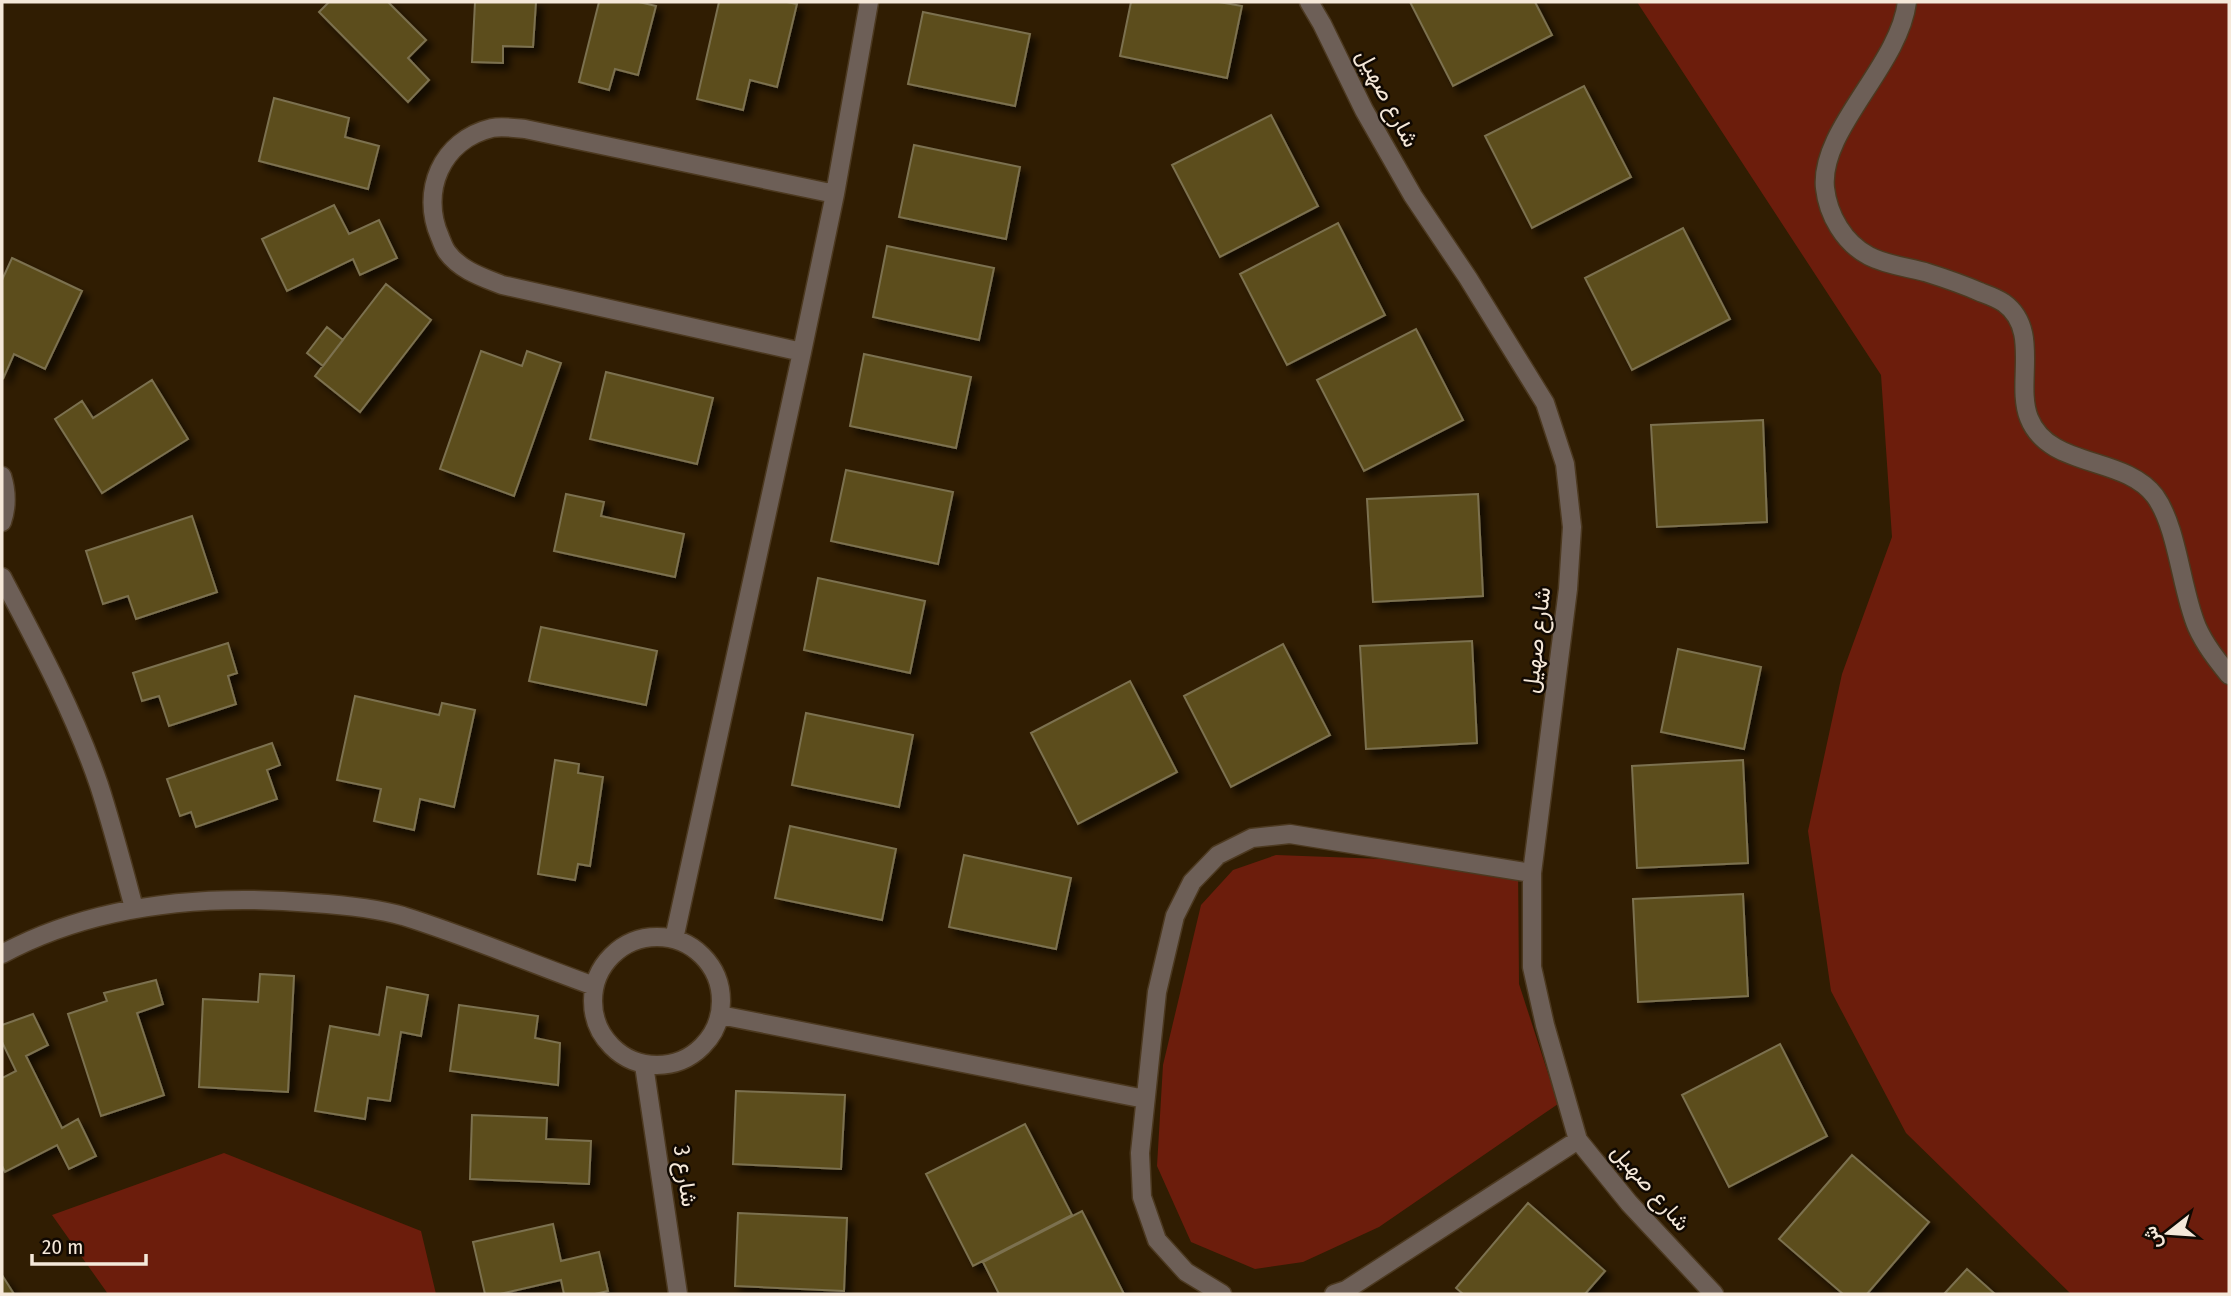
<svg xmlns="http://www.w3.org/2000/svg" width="2231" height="1296" viewBox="0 0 2231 1296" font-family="'Fira Sans Condensed',Vazirmatn,sans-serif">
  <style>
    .green { fill: #6c1d0c }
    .building { fill: #5c4e1d; stroke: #7c7150; stroke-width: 2; filter: url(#shadow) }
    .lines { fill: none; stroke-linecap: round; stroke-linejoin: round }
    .minor-casing { stroke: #4c3920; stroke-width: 21 }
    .minor { stroke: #6d5f57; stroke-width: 18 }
    .labels { text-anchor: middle; stroke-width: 5; stroke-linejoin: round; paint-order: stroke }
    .street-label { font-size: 23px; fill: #f5e8d9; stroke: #110902 }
  </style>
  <defs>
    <filter id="shadow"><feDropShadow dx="6" dy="6" stdDeviation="3.5" flood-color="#0009"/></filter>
  </defs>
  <rect width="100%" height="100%" fill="#301d02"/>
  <path class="green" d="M 1637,2 L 2229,2 L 2229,1294 L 2071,1294 L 1906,1133 L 1831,991 L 1808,831 L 1842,674 L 1892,537 L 1881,375 Z
    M 1276,855 L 1518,864 L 1519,984 L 1558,1104 L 1379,1227 L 1303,1262 L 1255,1269 L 1191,1242 L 1157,1166 L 1163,1065 L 1201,905 L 1233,870 Z
    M 224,1153 L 421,1231 L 436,1294 L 108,1294 L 52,1215 Z"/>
  <path class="building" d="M 329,2 L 388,2 L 426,40 L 408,58 L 429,80 L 408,102 L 319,12 Z
    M 475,2 L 536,2 L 533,47 L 503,46 L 503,63 L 472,62 Z
    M 599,2 L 639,2 L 656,6 L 638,75 L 615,69 L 609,90 L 579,82 Z
    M 719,2 L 787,2 L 797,4 L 777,87 L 750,80 L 743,110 L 697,99 Z
    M 1131,2 L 1219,2 L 1242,6 L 1227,78 L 1120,56 Z
    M 1410,2 L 1535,2 L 1552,35 L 1453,86 Z
    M 923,12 L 1030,34 L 1015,106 L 908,84 Z
    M 1584,86 L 1631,177 L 1532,228 L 1485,136 Z
    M 274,98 L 349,118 L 345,137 L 379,146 L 368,189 L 259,161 Z
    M 1271,115 L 1318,206 L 1220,257 L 1172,165 Z
    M 914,145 L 1020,167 L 1006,239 L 899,217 Z
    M 334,205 L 349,234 L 379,220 L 397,258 L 360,275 L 353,259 L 287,291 L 262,239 Z
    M 1338,223 L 1385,315 L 1287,365 L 1240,274 Z
    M 1683,228 L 1730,319 L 1632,370 L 1585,278 Z
    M 887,246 L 994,268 L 979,340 L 873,317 Z
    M 12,258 L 82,291 L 45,369 L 14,354 L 3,379 L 2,280 Z
    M 386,284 L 431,320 L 360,412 L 315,376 Z
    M 327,327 L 343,340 L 323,366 L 307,353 Z
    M 1416,329 L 1463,420 L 1364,471 L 1317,380 Z
    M 481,351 L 522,366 L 527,351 L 561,363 L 514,496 L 440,469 Z
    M 864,354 L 971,377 L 956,448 L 850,426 Z
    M 606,372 L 713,398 L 697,464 L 590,439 Z
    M 152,380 L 188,439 L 102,493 L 55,419 L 82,401 L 93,418 Z
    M 1763,420 L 1767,522 L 1657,527 L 1651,425 Z
    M 846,470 L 953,492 L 938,564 L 831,541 Z
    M 566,494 L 604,502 L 601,516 L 684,534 L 675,577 L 554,551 Z
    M 1478,494 L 1483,596 L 1373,602 L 1367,499 Z
    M 192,516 L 217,592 L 136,619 L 128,596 L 103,604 L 86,551 Z
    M 818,578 L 925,601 L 910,673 L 804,650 Z
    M 541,627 L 657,651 L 646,705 L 529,681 Z
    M 1472,641 L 1477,743 L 1366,749 L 1360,646 Z
    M 228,643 L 237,673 L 228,676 L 236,704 L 169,726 L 159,696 L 142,701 L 133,673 Z
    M 1283,644 L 1330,735 L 1231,787 L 1184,696 Z
    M 1678,649 L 1761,667 L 1744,749 L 1661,732 Z
    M 1130,681 L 1177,772 L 1078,824 L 1031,733 Z
    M 355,696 L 439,715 L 442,703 L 475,710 L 454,807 L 420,799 L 414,830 L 374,821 L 381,789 L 337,780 Z
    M 806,713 L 913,735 L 899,807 L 792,785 Z
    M 272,743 L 280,765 L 267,770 L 277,799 L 196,827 L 191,812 L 180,816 L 167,779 Z
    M 555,760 L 579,764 L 578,773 L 603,777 L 590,866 L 578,864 L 575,880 L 538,874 Z
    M 1743,760 L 1748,863 L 1637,868 L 1632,766 Z
    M 790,826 L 896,849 L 882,920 L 775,898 Z
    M 964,855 L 1071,878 L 1056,949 L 949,927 Z
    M 1743,894 L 1748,996 L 1638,1002 L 1633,899 Z
    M 260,974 L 294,976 L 288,1092 L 199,1087 L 203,999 L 258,1002 Z
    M 156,980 L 163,1004 L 137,1013 L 164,1095 L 101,1116 L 68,1014 L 107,1001 L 104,993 Z
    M 387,987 L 428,995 L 421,1036 L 401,1032 L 390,1101 L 368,1098 L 365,1119 L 315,1111 L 330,1026 L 379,1035 Z
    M 459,1005 L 538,1016 L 535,1038 L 560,1043 L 558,1085 L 450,1071 Z
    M 33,1014 L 48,1045 L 26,1056 L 62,1128 L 78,1119 L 96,1156 L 69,1169 L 57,1145 L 5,1172 L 2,1166 L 2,1078 L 16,1071 L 2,1042 L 2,1025 Z
    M 1780,1044 L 1827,1136 L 1729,1187 L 1682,1095 Z
    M 736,1091 L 845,1095 L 841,1169 L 733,1164 Z
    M 472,1115 L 547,1118 L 546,1139 L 591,1141 L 589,1184 L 470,1179 Z
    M 1025,1124 L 1072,1215 L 973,1266 L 926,1174 Z
    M 1852,1155 L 1929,1222 L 1867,1294 L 1843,1294 L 1779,1239 Z
    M 1528,1203 L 1605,1271 L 1585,1294 L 1463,1294 L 1456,1288 Z
    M 1082,1211 L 1124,1294 L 999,1294 L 983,1262 Z
    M 738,1213 L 847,1218 L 844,1291 L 735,1286 Z
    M 553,1224 L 561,1261 L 599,1252 L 608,1291 L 595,1294 L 564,1294 L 561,1280 L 500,1294 L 485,1294 L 473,1242 Z
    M 1967,1269 L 1995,1294 L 1944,1294 Z
    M 2,1275 L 14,1294 L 2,1294 Z"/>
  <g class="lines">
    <g class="minor-casing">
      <path id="minor" d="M 1309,2 L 1322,24 L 1364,110 L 1413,196 L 1468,278 L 1545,403 L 1565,464 L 1572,527 L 1568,589 L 1532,873 L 1532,967 L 1545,1025 L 1578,1140 L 1629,1203 L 1714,1294
        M 1907,2 C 1899,66 1819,130 1825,188 C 1828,215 1844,243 1869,256 C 1886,265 1907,267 1925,272 C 1944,278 1962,284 1980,292 C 1988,295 1997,298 2004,303 C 2041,330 2015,383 2029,418 C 2049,469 2124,455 2155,496 C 2178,528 2181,590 2197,627 C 2205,645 2217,660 2229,675
        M 802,352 L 502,285 C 482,277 460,270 447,252 C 444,248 442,242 440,237 C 420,192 441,140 492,128 C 502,126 515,128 525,129 L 835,194
        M 2,476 C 7,492 7,507 2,522
        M 2,577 C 38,645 74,712 99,785 C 112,825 123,867 134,908
        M593 1001a64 64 0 1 1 128 0a64 64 0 1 1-128 0Z
        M 674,939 L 802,352 L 835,194 L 869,2
        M 2,954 C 97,903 207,894 313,903 C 343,905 375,908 403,916 C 467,936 530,963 594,986
        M 720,1015 L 1145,1099
        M 644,1065 L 678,1294
        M 1222,1294 L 1186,1272 L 1157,1240 L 1142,1197 L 1140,1153 L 1157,992 L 1175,916 L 1192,882 L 1218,855 L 1252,838 L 1290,834 L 1532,873
        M 1334,1294 L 1346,1290 L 1578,1140"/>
    </g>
    <use href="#minor" class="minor"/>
  </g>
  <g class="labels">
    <g class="street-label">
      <text transform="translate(1388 98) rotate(62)" y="8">شارع صهيل</text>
      <text transform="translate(1536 640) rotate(-83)" y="8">شارع صهيل</text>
      <text transform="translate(686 1176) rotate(82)" y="8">3 شارع</text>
      <text transform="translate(1651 1187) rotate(49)" y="8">شارع صهيل</text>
    </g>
  </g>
  <rect width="2231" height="1296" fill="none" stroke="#f5e8d9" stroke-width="7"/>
  <g transform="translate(2168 1233) rotate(253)" stroke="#110902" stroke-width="5" paint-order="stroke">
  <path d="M0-5L12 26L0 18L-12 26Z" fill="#f5e8d9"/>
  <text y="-10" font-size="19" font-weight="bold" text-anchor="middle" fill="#f5e8d9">ش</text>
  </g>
  <path d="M32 1254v10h114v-10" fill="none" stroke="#f5e8d9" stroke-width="3.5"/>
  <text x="42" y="1254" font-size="21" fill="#f5e8d9" stroke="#110902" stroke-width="5" paint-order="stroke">20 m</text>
</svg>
